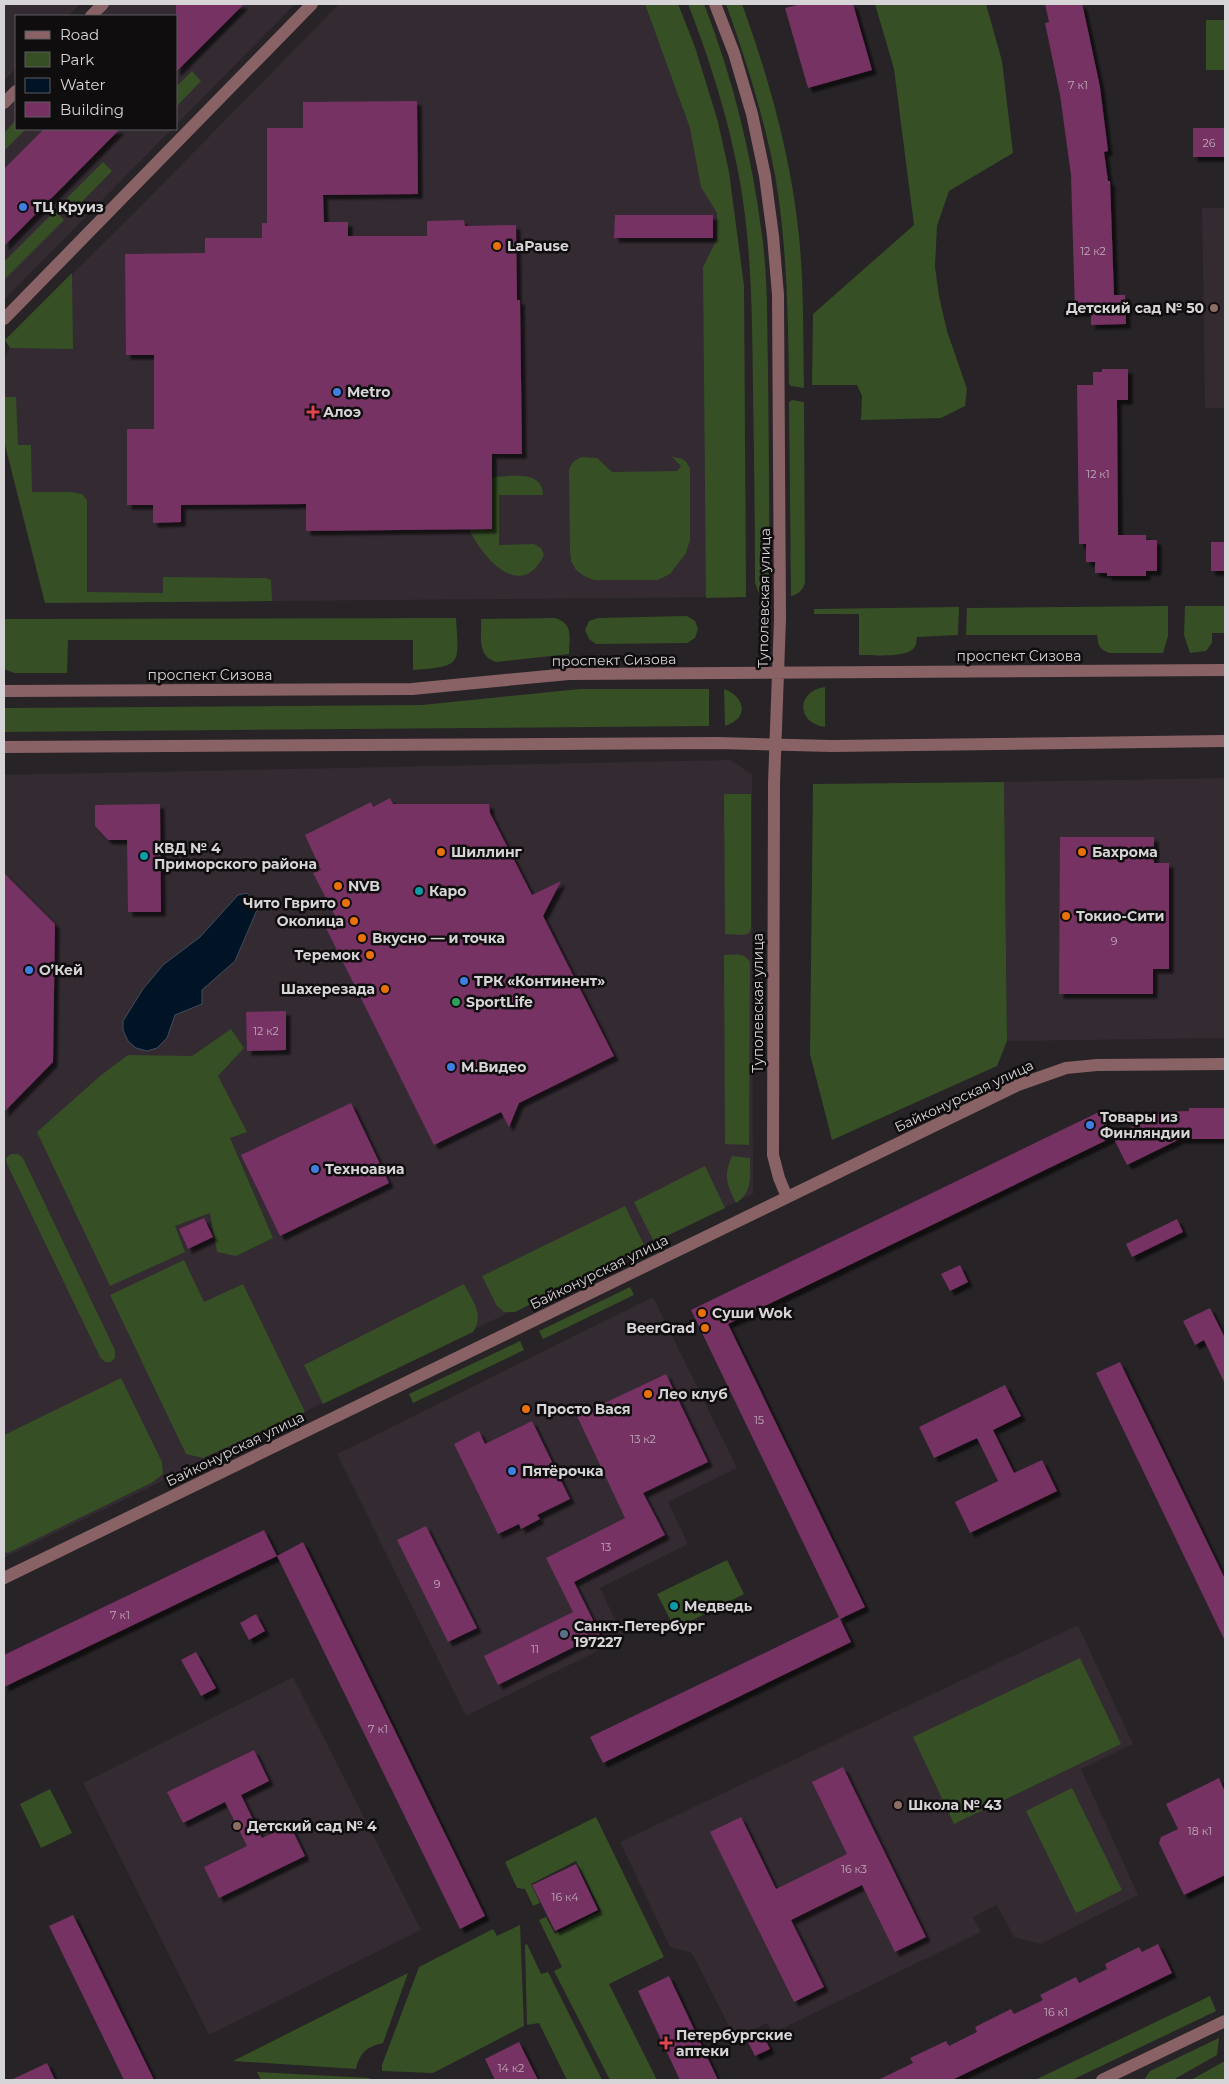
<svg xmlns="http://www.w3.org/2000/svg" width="1229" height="2084" viewBox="0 0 1229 2084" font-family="Montserrat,sans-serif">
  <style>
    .built { fill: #332a32 }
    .green { fill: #364f25 }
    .water { fill: #001426; stroke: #404e5b }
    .building { fill: #763162; filter: url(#shadow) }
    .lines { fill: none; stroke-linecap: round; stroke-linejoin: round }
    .minor { stroke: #896266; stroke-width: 12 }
    .shop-dot { fill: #3f7fe0; stroke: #0f0d0e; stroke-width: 2 }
    .food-dot { fill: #e8710a; stroke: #0f0d0e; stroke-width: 2 }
    .education-dot { fill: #8d6e63; stroke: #0f0d0e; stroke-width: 2 }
    .health-dot { fill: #e0444e; stroke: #0f0d0e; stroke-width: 2 }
    .culture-dot { fill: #0f9aa8; stroke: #0f0d0e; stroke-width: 2 }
    .leisure-dot { fill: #2e9e5b; stroke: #0f0d0e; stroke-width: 2 }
    .service-dot { fill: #5c6f8a; stroke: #0f0d0e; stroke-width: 2 }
    .labels { text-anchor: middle; stroke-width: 5; stroke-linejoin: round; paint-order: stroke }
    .number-label { font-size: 11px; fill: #bfabba }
    .poi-label { font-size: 14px; font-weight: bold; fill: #d7d4d7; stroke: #0f0d0e; text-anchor: start }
    .street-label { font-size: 14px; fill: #d7d4d7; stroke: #0f0d0e }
  </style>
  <defs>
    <filter id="shadow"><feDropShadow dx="4.5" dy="4.5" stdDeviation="1" flood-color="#0009"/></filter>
  </defs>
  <rect width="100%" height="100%" fill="#272326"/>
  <path class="built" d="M 4,4 L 80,4 L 68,16 L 16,16 L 16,68 L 4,81 Z
    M 108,4 L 295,4 L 176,125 L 176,16 L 95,16 Z
    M 339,4 L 678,4 L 695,47 L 718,122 L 729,172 L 744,286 L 746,597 L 45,603 L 4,441 L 4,357 L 10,348 L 5,340 L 137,210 Z
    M 16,96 L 16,129 L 172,129 L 4,300 L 4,109 Z
    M 1202,208 L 1225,208 L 1225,408 L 1205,408 Z
    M 730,760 L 752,774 L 753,1194 L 4,1558 L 4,775 Z
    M 1225,778 L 1225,1038 L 1007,1041 L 1004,782 Z
    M 653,1297 L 737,1468 L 668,1502 L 688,1544 L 600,1588 L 624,1638 L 466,1716 L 337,1454 Z
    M 1078,1625 L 1133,1744 L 1081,1769 L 1138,1895 L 1041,1944 L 1014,1937 L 997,1905 L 973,1917 L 981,1932 L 773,2033 L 767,2023 L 735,2038 L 692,1953 L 670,1947 L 620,1842 Z
    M 293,1677 L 421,1930 L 209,2035 L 83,1783 Z"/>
  <path class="green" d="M 645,4 L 678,4 L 695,47 L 718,122 L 729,172 L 744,286 L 746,597 L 706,598 L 703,267 L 717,239 L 717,213 L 701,187 L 690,128 Z
    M 688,4 L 704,4 C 733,78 752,156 762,235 C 768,279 767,324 768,368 C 769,444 769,520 770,595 L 760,596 L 755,583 C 755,519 754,454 753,390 C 752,316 752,243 738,171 C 727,114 709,58 688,4 Z
    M 726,4 L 742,4 C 769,78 791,157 799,236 C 804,287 803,337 804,388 L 791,386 L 789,384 C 788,314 787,244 775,175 C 764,117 746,60 726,4 Z
    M 875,4 L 986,4 L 1002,61 L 1013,153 L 949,191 L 937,226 L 935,267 L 939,296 L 947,331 L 967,389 L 965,406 L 941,418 L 861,420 L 862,396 L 857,385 L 812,385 L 813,314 L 914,225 L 894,69 Z
    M 1206,20 L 1225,20 L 1225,70 L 1206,70 Z
    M 192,71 L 201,81 L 176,107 L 176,87 Z
    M 16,120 L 16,129 L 26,129 L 4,151 L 4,133 Z
    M 103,162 L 112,171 L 72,212 L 62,203 Z
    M 55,211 L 64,220 L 4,280 L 4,262 Z
    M 72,273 L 73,349 L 10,348 L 5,340 Z
    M 4,397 L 16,397 L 18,445 L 31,445 L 32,492 L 72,492 L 82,494 L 87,500 L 87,592 L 163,593 L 163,577 L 266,578 L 271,580 L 272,601 L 45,603 L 4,441 Z
    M 792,400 L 804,402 L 805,583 C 802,591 799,594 791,596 L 789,402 Z
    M 581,457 L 597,458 L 612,472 L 677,471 L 681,466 L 672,457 C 682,458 686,459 690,469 L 690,540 L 686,553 L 670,574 L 658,580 L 594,580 L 584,576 L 576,570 L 571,561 L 570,550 L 569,469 L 573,462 Z
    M 492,477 C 509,477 543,469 543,495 L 499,495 L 499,545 L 534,544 L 541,548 L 544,555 C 521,603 482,557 469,529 L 492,529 Z
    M 1168,606 L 1168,636 L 1163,653 L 1110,653 C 1099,650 1098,645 1097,635 L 966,635 L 967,608 Z
    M 1185,606 L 1225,606 L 1225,633 L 1212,633 L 1212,643 L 1206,651 L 1190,653 L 1184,635 Z
    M 959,607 L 958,635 L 917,637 C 916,640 917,645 914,648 C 907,658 872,655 859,655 L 859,614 L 814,614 L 814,609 Z
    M 687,616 L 695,621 L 698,629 L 695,638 L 687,643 L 596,644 L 589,639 L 585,630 L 589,621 L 598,618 Z
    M 456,618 C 459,666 462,666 413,670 L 413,640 L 68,640 L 67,673 L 14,673 L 4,669 L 4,619 Z
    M 555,618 C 574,624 569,637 569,654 L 496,662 C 476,656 482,636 481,619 Z
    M 825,687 L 825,727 C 796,723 796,691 825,687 Z
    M 580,689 L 709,689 L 709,726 L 4,732 L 4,708 L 422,705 Z
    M 724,689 C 746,697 749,719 725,726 Z
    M 1004,782 L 1007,1041 L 997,1066 L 832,1140 L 810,1054 L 813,784 Z
    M 724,794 L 751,794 L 751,928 L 749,933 L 744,935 L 725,934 Z
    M 724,955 C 734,955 744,952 750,962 L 749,1145 L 725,1144 Z
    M 231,1029 L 244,1048 L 218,1076 L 247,1132 L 230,1138 L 273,1238 L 236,1256 L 217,1252 L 210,1213 L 175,1226 L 185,1252 L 110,1286 L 37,1132 L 100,1076 L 128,1055 L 192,1056 Z
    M 11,1154 L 18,1154 L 23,1158 L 115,1350 L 115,1358 L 111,1362 L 105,1362 L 100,1357 L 7,1164 L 6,1158 Z
    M 732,1156 L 750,1158 C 750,1176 753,1192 736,1203 C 727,1184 723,1177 732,1156 Z
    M 705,1166 L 725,1208 L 654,1242 L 634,1202 Z
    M 625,1206 L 645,1247 L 515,1312 L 504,1312 L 497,1306 L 482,1276 Z
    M 184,1260 L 204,1302 L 243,1284 L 305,1412 L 203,1458 L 186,1454 L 110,1295 Z
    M 464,1284 C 472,1300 485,1315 473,1332 L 323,1404 L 304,1365 Z
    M 630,1287 L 634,1295 L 543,1339 L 539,1331 Z
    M 520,1341 L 524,1350 L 413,1403 L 409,1394 Z
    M 121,1378 L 162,1462 L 163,1474 L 153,1482 L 8,1553 L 4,1552 L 4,1435 Z
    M 727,1560 L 744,1594 L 675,1629 L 657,1594 Z
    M 1080,1658 L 1121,1744 L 954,1824 L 913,1737 Z
    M 1072,1788 L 1122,1890 L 1076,1913 L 1026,1811 Z
    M 50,1789 L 72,1833 L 41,1848 L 20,1804 Z
    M 596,1817 L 664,1957 L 609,1984 L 657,2080 L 610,2080 L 554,1971 L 562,1967 L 539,1920 L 546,1917 L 555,1934 L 601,1911 L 576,1861 L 531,1884 L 540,1903 L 533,1906 L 525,1889 L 517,1888 L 505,1862 Z
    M 520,1925 L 524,2026 L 433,2073 L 382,2071 L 382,2065 L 419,1967 L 493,1929 L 497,1936 Z
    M 527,1944 L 541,1974 L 548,1972 L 602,2080 L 567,2080 L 539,2023 L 527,2025 L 525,1945 Z
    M 408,1973 L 383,2043 C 366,2047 360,2053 356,2069 L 233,2061 Z
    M 1210,1996 L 1216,2011 L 1072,2080 L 1035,2080 Z
    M 1219,2038 L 1217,2055 L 1173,2080 L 1144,2080 L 1150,2071 Z
    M 1225,2061 L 1225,2080 L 1191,2080 L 1223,2062 Z
    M 257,2072 L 370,2078 L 369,2080 L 261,2080 Z"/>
  <path class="water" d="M 247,893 L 252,899 L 257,910 L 235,961 L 202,990 L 202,1004 L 175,1015 L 167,1038 L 157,1048 L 147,1051 L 136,1048 L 128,1041 L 123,1030 L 123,1021 L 143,989 L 163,965 L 200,937 L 238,895 Z"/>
  <path class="building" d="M 176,4 L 244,4 L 176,72 Z
    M 801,4 L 853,4 L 872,70 L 808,88 L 785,8 Z
    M 1045,4 L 1082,4 L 1084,12 L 1100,87 L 1108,151 L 1104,152 L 1108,181 L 1110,181 L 1114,295 L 1125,295 L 1126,324 L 1091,325 L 1091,311 L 1075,312 L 1071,175 L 1060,95 L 1045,23 L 1049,22 Z
    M 417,101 L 418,194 L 323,195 L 324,222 L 348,222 L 348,236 L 427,236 L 427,221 L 464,220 L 465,226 L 516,225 L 517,300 L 520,300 L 522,454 L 492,454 L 492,529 L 306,531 L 306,504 L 181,505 L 181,522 L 153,523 L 153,505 L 127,505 L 127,429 L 154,429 L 154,355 L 126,355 L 125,254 L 205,253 L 205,238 L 262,238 L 262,223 L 267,223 L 267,128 L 303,128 L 303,102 Z
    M 1193,128 L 1225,128 L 1225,157 L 1193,157 Z
    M 44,129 L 120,129 L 4,246 L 4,169 Z
    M 615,215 L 713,215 L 713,238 L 614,238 Z
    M 1102,369 L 1128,369 L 1128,400 L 1117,400 L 1118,535 L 1146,535 L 1146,540 L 1157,540 L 1157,571 L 1146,571 L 1146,576 L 1107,576 L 1107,573 L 1095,573 L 1095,562 L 1086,562 L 1086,544 L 1079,544 L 1077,385 L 1093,385 L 1093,372 L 1102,372 Z
    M 1211,542 L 1225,542 L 1225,571 L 1211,571 Z
    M 390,798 L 393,804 L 489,804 L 490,813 L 532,895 L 561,881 L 543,916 L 614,1056 L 519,1103 L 509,1127 L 501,1112 L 434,1145 L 323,922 L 335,916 L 313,873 L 321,870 L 305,835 L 371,802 L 373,807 Z
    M 160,804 L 161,912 L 128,912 L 127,840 L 108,840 L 95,826 L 95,805 Z
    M 1060,837 L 1154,837 L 1154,863 L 1169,863 L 1169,969 L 1153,969 L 1153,994 L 1059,994 Z
    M 4,873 L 55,924 L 53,1062 L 4,1112 Z
    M 286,1011 L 286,1050 L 247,1051 L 246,1012 Z
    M 351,1103 L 389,1183 L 280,1236 L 241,1155 Z
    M 1189,1108 L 1225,1108 L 1225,1139 L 1180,1139 L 1127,1165 L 1113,1137 L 728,1324 L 865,1607 L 840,1619 L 851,1642 L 603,1763 L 590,1737 L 839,1617 L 691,1310 L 1101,1111 L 1112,1136 L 1162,1112 L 1189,1111 Z
    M 204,1218 L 213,1237 L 188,1249 L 179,1229 Z
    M 1177,1219 L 1183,1232 L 1132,1257 L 1126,1244 Z
    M 960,1265 L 968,1282 L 950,1291 L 941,1274 Z
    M 1210,1308 L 1225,1338 L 1225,1384 L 1204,1340 L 1195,1345 L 1183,1321 Z
    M 1120,1362 L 1225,1579 L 1225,1641 L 1096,1373 Z
    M 666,1374 L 708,1462 L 643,1493 L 665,1535 L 574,1582 L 600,1634 L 498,1685 L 484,1656 L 573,1612 L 546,1558 L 625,1518 L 577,1416 Z
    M 1005,1385 L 1021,1416 L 993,1430 L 1014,1473 L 1042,1460 L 1057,1491 L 970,1533 L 955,1502 L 998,1481 L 977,1438 L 934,1458 L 919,1427 Z
    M 532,1421 L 570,1499 L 537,1515 L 540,1519 L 521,1529 L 519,1524 L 498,1534 L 454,1444 L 479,1431 L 485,1444 Z
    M 426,1526 L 477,1628 L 448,1642 L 397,1540 Z
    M 264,1530 L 277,1556 L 4,1687 L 4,1655 Z
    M 303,1542 L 485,1916 L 460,1929 L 277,1556 Z
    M 256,1614 L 265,1631 L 249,1640 L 240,1623 Z
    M 196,1652 L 216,1688 L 201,1696 L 181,1660 Z
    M 254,1750 L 269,1781 L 241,1795 L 262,1838 L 290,1825 L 305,1856 L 219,1898 L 204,1867 L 247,1846 L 225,1802 L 183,1823 L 167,1792 Z
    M 843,1767 L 926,1937 L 895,1952 L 862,1885 L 791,1920 L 824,1987 L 794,2002 L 710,1832 L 741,1817 L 776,1889 L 847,1854 L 812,1782 Z
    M 1219,1778 L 1225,1792 L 1225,1875 L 1184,1895 L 1159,1843 L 1161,1837 L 1178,1829 L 1166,1804 Z
    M 576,1864 L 598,1910 L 555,1931 L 532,1885 Z
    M 73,1915 L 88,1945 L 154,2080 L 124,2080 L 49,1926 Z
    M 1158,1944 L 1172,1973 L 952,2080 L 878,2080 L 913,2063 L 910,2058 L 946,2041 L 949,2046 L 977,2032 L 975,2027 L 1011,2009 L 1014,2014 L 1043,2000 L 1040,1995 L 1076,1977 L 1079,1983 L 1107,1969 L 1105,1964 L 1139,1947 L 1142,1952 Z
    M 669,1976 L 718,2080 L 680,2080 L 638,1991 Z
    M 763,2035 L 770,2049 L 755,2056 L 748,2042 Z
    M 519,2042 L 538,2080 L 495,2080 L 485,2059 Z
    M 47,2063 L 55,2080 L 11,2080 Z"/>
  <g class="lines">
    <path class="minor" d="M 715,4 L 734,53 L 752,114 L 765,176 L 773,236 L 778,295 L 780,619 L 774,783 L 773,1155 L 779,1178 L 787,1197
      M 91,16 L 103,4
      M 4,103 L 16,91
      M 4,319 L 312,4
      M 4,691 L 412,689 L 569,674 L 1225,670
      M 4,747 L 718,743 L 832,746 L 1225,741
      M 4,1578 L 1018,1085 L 1066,1068 L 1097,1065 L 1225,1064
      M 1102,2080 L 1225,2021"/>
  </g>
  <g class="shop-dot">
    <circle cx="23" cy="207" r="5"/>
    <circle cx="337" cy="392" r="5"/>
    <circle cx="29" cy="970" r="5"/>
    <circle cx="464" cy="981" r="5"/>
    <circle cx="451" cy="1067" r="5"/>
    <circle cx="1090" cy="1125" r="5"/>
    <circle cx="315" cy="1169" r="5"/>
    <circle cx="512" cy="1471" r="5"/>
  </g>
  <g class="food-dot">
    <circle cx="497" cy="246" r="5"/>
    <circle cx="441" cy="852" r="5"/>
    <circle cx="1082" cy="852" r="5"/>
    <circle cx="338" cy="886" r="5"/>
    <circle cx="346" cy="903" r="5"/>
    <circle cx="1066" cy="916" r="5"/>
    <circle cx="354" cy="921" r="5"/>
    <circle cx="362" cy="938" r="5"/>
    <circle cx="370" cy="955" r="5"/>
    <circle cx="385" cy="989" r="5"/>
    <circle cx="702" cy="1313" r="5"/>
    <circle cx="705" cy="1328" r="5"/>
    <circle cx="648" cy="1394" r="5"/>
    <circle cx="526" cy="1409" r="5"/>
  </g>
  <g class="education-dot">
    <circle cx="1214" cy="308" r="5"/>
    <circle cx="898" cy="1805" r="5"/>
    <circle cx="237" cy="1826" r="5"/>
  </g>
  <g class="health-dot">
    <path d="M310.5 404.5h5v5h5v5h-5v5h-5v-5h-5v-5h5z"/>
    <path d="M663.5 2035.5h5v5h5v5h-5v5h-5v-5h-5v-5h5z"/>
  </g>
  <g class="culture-dot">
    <circle cx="144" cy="856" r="5"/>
    <circle cx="419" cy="891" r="5"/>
    <circle cx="674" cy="1606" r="5"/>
  </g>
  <circle class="leisure-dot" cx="456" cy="1002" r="5"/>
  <circle class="service-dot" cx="564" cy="1634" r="5"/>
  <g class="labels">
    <g class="number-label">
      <text x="1078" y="89">7 к1</text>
      <text x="1209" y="147">26</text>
      <text x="1093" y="255">12 к2</text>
      <text x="1098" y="478">12 к1</text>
      <text x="1114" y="945">9</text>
      <text x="266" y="1035">12 к2</text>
      <text x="759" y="1424">15</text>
      <text x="643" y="1443">13 к2</text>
      <text x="606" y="1551">13</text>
      <text x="437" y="1588">9</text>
      <text x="120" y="1619">7 к1</text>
      <text x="535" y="1653">11</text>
      <text x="378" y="1733">7 к1</text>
      <text x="1200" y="1835">18 к1</text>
      <text x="854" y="1873">16 к3</text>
      <text x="565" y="1901">16 к4</text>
      <text x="1056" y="2016">16 к1</text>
      <text x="511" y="2072">14 к2</text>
    </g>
    <g class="poi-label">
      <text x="33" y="212">ТЦ Круиз</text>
      <text x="507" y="251">LaPause</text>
      <text x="1204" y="313" text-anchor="end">Детский сад № 50</text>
      <text x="347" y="397">Metro</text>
      <text x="323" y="417">Алоэ</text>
      <text x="154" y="853">КВД № 4<tspan x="154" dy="16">Приморского района</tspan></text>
      <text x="451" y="857">Шиллинг</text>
      <text x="1092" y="857">Бахрома</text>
      <text x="348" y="891">NVB</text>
      <text x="429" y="896">Каро</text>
      <text x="336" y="908" text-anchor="end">Чито Гврито</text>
      <text x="1076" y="921">Токио-Сити</text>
      <text x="344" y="926" text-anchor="end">Околица</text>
      <text x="372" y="943">Вкусно — и точка</text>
      <text x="360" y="960" text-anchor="end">Теремок</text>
      <text x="39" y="975">О’Кей</text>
      <text x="474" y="986">ТРК «Континент»</text>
      <text x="375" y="994" text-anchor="end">Шахерезада</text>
      <text x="466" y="1007">SportLife</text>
      <text x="461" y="1072">М.Видео</text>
      <text x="1100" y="1122">Товары из<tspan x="1100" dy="16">Финляндии</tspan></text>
      <text x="325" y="1174">Техноавиа</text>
      <text x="712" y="1318">Суши Wok</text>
      <text x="695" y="1333" text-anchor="end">BeerGrad</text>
      <text x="658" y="1399">Лео клуб</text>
      <text x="536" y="1414">Просто Вася</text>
      <text x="522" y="1476">Пятёрочка</text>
      <text x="684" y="1611">Медведь</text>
      <text x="574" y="1631">Санкт-Петербург<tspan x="574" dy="16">197227</tspan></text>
      <text x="908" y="1810">Школа № 43</text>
      <text x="247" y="1831">Детский сад № 4</text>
      <text x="676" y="2040">Петербургские<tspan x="676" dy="16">аптеки</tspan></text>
    </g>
    <g class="street-label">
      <text transform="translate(764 598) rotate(-89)" y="5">Туполевская улица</text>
      <text x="1019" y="661">проспект Сизова</text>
      <text transform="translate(614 660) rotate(-1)" y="5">проспект Сизова</text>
      <text x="210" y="680">проспект Сизова</text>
      <text transform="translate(758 1003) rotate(-90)" y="5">Туполевская улица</text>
      <text transform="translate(964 1096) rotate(-25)" y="5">Байконурская улица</text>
      <text transform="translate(599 1272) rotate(-26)" y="5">Байконурская улица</text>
      <text transform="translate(235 1449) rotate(-26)" y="5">Байконурская улица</text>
    </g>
  </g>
  <rect width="1229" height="2084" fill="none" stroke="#d7d4d7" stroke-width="10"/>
  <rect x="15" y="15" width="162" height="115" fill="#0f0d0e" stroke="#5f5d5e"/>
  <rect x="25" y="31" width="25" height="8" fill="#896266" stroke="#5f5d5e"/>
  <text x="60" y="40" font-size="15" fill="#d7d4d7">Road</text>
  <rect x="25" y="52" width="25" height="15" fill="#364f25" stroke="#5f5d5e"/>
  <text x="60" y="65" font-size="15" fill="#d7d4d7">Park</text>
  <rect x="25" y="78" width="25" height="15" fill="#001426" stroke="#5f5d5e"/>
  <text x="60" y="90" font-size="15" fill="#d7d4d7">Water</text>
  <rect x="25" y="102" width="25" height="15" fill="#763162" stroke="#5f5d5e"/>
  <text x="60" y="115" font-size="15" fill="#d7d4d7">Building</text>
</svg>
